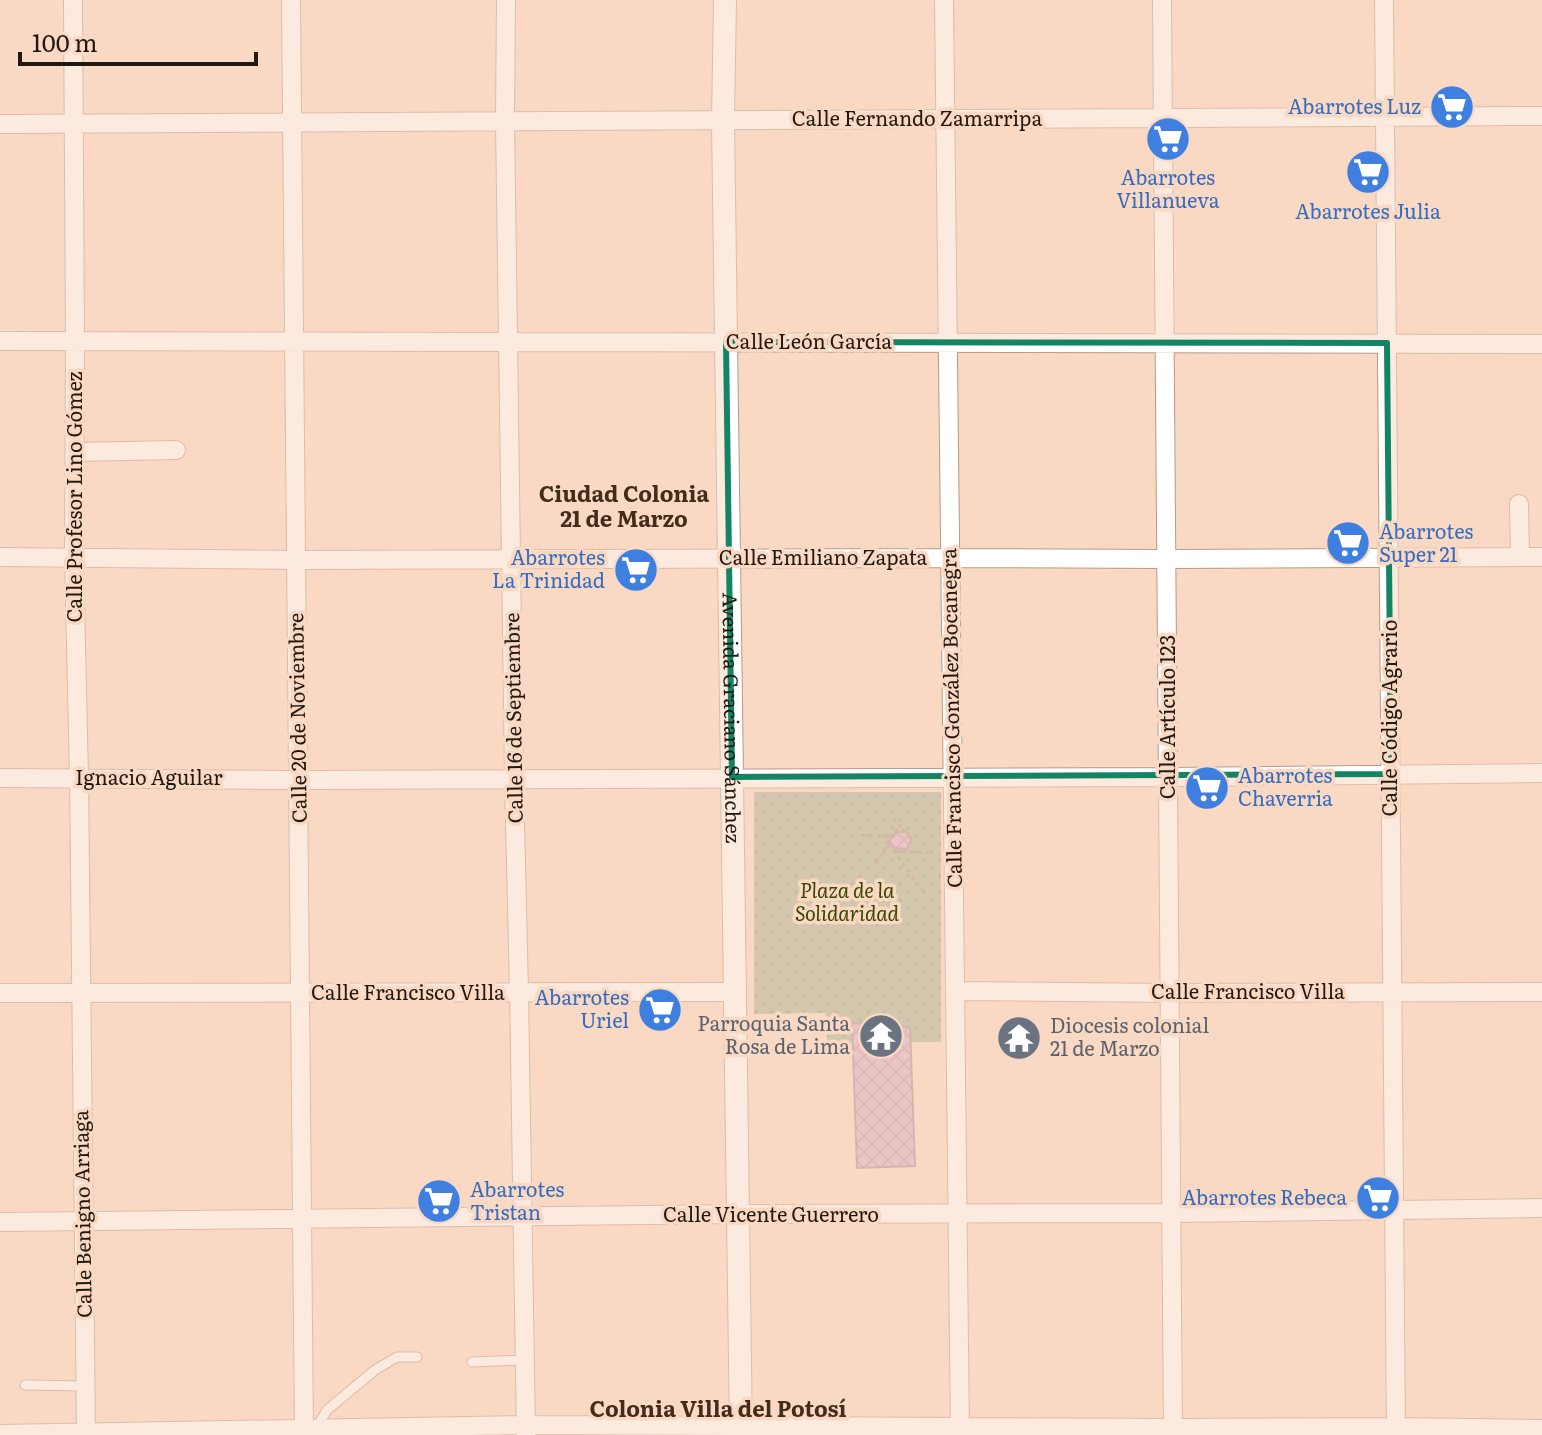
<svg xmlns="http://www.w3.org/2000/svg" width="1542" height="1435" viewBox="0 0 1542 1435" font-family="Literata,serif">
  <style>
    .park { fill: url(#park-dots) }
    .building { fill: url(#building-cross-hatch); stroke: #a9899b; stroke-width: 2 }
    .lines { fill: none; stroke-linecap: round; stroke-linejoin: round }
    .service-casing { stroke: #b89a86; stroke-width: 11 }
    .minor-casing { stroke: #b89a86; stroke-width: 20 }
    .tertiary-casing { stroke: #b89a86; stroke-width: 24 }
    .path { stroke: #a8907f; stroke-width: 3; stroke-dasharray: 4 4; stroke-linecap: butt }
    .service { stroke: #fff; stroke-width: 9 }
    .minor { stroke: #fff; stroke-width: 18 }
    .tertiary { stroke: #fff; stroke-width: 22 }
    .marked { fill: none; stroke: #138564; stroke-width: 6; stroke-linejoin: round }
    .labels { text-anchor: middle; stroke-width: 7; stroke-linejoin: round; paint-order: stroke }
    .shop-label { font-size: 20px; fill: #366cbe; stroke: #f9d9c3; text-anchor: end }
    .street-label { font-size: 20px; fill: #231810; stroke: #f9d9c3 }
    .park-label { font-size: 20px; font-style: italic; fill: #3a4600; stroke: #f9d9c3 }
    .worship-label { font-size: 20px; fill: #5b616d; stroke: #f9d9c3; text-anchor: end }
    .neighbourhood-label { font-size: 22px; font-weight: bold; fill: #442b1a; stroke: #f9d9c3 }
  </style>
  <defs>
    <pattern id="park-dots" width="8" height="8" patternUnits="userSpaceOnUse" patternTransform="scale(2)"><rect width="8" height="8" fill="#a9b292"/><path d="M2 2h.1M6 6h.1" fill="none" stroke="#91987d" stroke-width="1.8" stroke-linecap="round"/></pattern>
    <pattern id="building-cross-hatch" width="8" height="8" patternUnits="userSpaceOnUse" patternTransform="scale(2)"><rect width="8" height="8" fill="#dcb0ca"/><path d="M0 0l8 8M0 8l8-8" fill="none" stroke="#bc97ac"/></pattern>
  </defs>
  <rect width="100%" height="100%" fill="#f9d9c3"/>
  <path class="park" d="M 754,792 L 941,792 L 941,1042 L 827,1043 L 826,1013 L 754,1014 Z"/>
  <path class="building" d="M 897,832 L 907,832 L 911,840 L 907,849 L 894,848 L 889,841 Z
    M 852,1023 L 910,1027 L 915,1166 L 857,1168 Z"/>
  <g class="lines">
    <g class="service-casing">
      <path id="service" d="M 472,1362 L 525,1360
        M 25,1385 L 85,1386
        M 317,1427 L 327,1410 L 375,1370 L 397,1357 L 417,1357"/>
    </g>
    <g class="minor-casing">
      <path id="minor" d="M 73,0 L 75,340 L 74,557 L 79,777 L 86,1435
        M 291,0 L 304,1435
        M 506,0 L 505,120 L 514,778 L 519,992 L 526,1435
        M 944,0 L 960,1435
        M 1162,0 L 1173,1435
        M 1384,0 L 1396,1435
        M 0,124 L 1542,116
        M 0,341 L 1542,344
        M 75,452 L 176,450
        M 1519,504 L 1520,557
        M 0,557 L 296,560 L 951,558 L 1167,559 L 1542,557
        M 0,778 L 298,780 L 1168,777 L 1542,773
        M 955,991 L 1170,993 L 1542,992
        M 0,993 L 735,992
        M 0,1222 L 739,1214 L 1171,1213 L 1542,1208
        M 0,1434 L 526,1425 L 1173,1428 L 1396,1427 L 1542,1429"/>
    </g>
    <g class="tertiary-casing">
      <g id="tertiary">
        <path id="s1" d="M 725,0 L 723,120 L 741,1435"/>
      </g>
    </g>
    <path class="path" d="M 894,818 L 914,842
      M 861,835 L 891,836
      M 888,844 L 923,891
      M 894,851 L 930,853
      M 876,864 L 888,844 L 886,842 L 896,830 L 904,830"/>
    <use href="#service" class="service"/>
    <use href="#minor" class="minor"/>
    <use href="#tertiary" class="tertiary"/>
  </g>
  <path d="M0 0H1542V1435H0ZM 726,342 L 1387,343 L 1391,774 L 732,777 Z" fill="#f9d9c3" fill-opacity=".55" fill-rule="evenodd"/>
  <path class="marked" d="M 726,342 L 1387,343 L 1391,774 L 732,777 Z"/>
  <defs>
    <g id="supermarket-disc" transform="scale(2.3)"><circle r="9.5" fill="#3f7fe0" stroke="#f9d9c3"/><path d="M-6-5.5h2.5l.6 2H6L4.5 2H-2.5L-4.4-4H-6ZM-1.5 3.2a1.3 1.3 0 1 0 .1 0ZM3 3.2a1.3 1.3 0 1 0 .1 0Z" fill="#fff"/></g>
    <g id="temple-disc" transform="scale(2.3)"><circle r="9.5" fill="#6b7280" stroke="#f9d9c3"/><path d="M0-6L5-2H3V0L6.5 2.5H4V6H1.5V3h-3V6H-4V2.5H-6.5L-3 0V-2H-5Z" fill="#fff"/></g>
  </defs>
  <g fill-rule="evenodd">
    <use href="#supermarket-disc" x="1452" y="107"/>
    <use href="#supermarket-disc" x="1168" y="139"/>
    <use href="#supermarket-disc" x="1368" y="172"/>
    <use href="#supermarket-disc" x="1348" y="543"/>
    <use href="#supermarket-disc" x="636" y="570"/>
    <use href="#supermarket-disc" x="1207" y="788"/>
    <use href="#supermarket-disc" x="660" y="1010"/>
    <use href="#temple-disc" x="881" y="1036"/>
    <use href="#temple-disc" x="1019" y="1038"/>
    <use href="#supermarket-disc" x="1378" y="1198"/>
    <use href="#supermarket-disc" x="439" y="1201"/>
  </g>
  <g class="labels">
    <g class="shop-label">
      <text x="1421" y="114">Abarrotes Luz</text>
      <text x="1168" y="185" text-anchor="middle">Abarrotes<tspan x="1168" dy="23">Villanueva</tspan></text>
      <text x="1368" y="219" text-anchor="middle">Abarrotes Julia</text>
      <text x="1379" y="539" text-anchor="start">Abarrotes<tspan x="1379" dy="23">Super 21</tspan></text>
      <text x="605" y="565">Abarrotes<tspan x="605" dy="23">La Trinidad</tspan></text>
      <text x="1238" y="783" text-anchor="start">Abarrotes<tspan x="1238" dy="23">Chaverria</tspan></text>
      <text x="629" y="1005">Abarrotes<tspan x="629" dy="23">Uriel</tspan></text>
      <text x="470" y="1197" text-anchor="start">Abarrotes<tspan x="470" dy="23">Tristan</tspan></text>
      <text x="1347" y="1205">Abarrotes Rebeca</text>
    </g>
    <g class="street-label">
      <text x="917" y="126">Calle Fernando Zamarripa</text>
      <text x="809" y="349">Calle León García</text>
      <text transform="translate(75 497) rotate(-90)" y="7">Calle Profesor Lino Gómez</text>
      <text x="823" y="565">Calle Emiliano Zapata</text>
      <text dy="7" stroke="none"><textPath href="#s1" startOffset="718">Avenida Graciano Sánchez</textPath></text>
      <text transform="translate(1168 717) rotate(-90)" y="7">Calle Artículo 123</text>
      <text transform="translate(298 718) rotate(-91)" y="7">Calle 20 de Noviembre</text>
      <text transform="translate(514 718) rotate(-91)" y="7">Calle 16 de Septiembre</text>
      <text transform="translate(952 718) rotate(-91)" y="7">Calle Francisco González Bocanegra</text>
      <text transform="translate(1390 718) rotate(-90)" y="7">Calle Código Agrario</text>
      <text x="149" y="785">Ignacio Aguilar</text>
      <text x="1248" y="999">Calle Francisco Villa</text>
      <text x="408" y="1000">Calle Francisco Villa</text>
      <text transform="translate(83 1214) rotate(-91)" y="7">Calle Benigno Arriaga</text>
      <text x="771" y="1222">Calle Vicente Guerrero</text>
    </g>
    <g class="park-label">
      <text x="847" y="898">Plaza de la<tspan x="847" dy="23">Solidaridad</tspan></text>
    </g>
    <g class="worship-label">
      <text x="850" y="1031">Parroquia Santa<tspan x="850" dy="23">Rosa de Lima</tspan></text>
      <text x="1050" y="1033" text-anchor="start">Diocesis colonial<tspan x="1050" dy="23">21 de Marzo</tspan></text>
    </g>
    <g class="neighbourhood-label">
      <text x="624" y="502">Ciudad Colonia<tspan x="624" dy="25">21 de Marzo</tspan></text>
      <text x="718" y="1417">Colonia Villa del Potosí</text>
    </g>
  </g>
  <path d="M20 52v12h236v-12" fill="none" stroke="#231810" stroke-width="4"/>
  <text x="32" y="52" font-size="24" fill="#231810" stroke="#f9d9c3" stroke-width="6" paint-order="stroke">100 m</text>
</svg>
